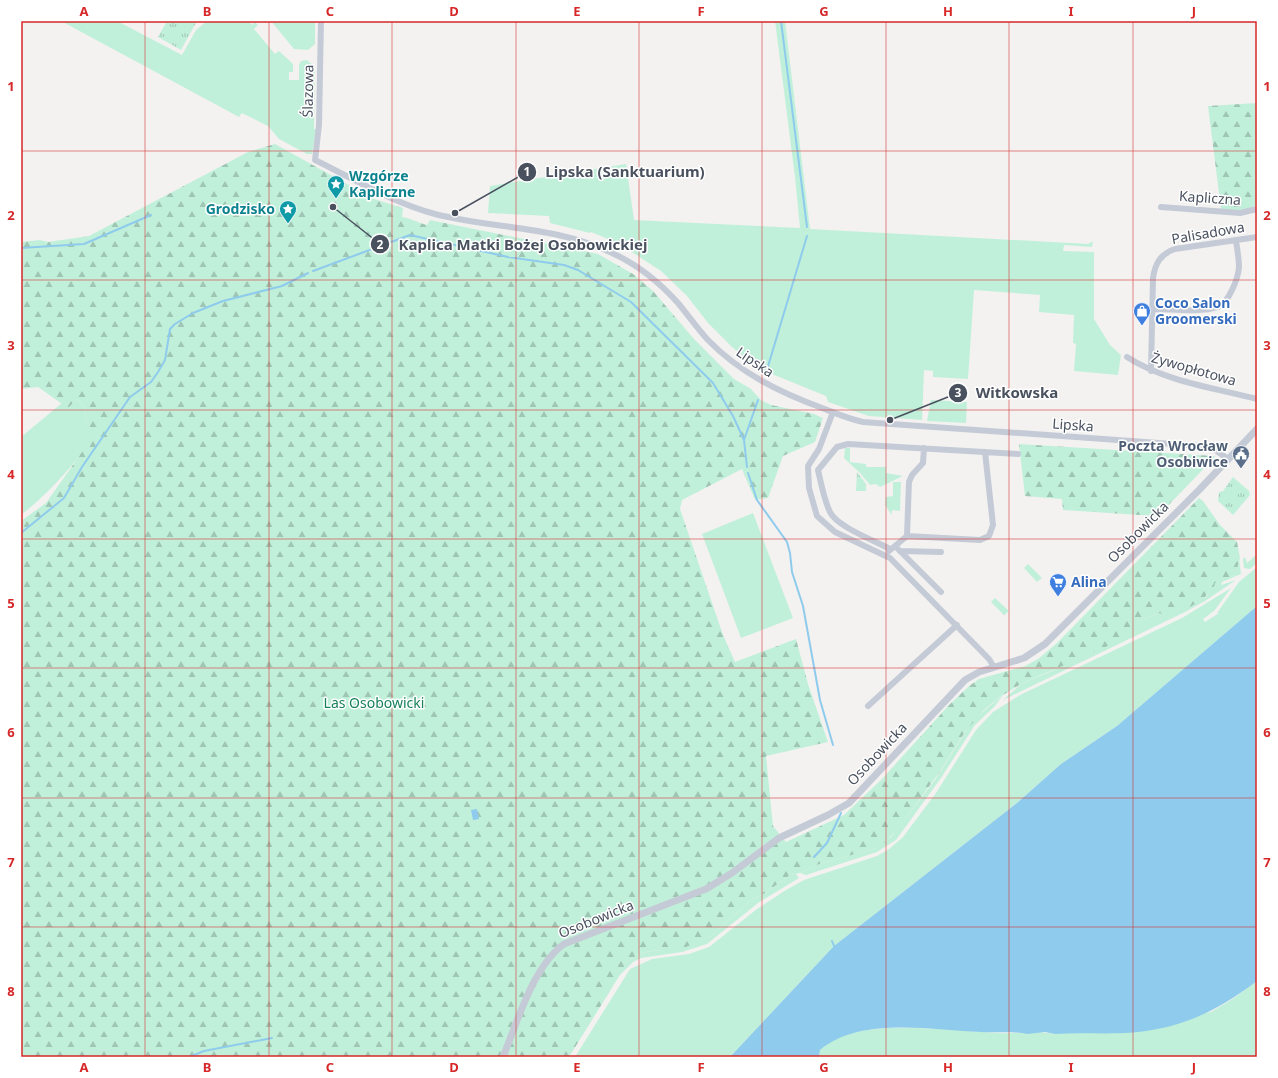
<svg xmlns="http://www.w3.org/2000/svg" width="1278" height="1078" viewBox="0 0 1278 1078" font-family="'Noto Sans',sans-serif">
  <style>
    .green { fill: #c1f0da }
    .forest { fill: url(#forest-firs) }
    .park { fill: url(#park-tufts) }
    .water { fill: #8ecbec }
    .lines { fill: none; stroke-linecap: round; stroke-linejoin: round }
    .stream { stroke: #8ecbec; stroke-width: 2 }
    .minor { stroke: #c5cbd6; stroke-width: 6 }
    .tertiary { stroke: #c5cbd6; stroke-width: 7 }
    .grid { fill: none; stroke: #d62828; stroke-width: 1; stroke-opacity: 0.55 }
    .labels { text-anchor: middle; stroke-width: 3; stroke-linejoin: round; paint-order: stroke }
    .street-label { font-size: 14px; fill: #49515f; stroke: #fff }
    .culture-label { font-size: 14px; font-weight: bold; fill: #0d838f; stroke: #fff; text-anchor: start }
    .shop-label { font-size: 14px; font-weight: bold; fill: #366cbe; stroke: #fff; text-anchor: start }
    .service-label { font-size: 14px; font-weight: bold; fill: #4e5e75; stroke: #fff; text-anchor: end }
    .park-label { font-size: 14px; fill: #18825c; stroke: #fff }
    .leader { fill: none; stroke: #49515f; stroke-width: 1.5 }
    .callout-dot { fill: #49515f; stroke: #fff; stroke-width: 1.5 }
    .mark-label { font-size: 12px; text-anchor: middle; font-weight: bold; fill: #fff }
    .callout-label { font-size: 15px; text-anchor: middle; font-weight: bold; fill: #49515f; stroke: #fff; stroke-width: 3; stroke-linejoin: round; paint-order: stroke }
    .neatline { fill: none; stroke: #d62828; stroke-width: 1.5 }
    .grid-label { font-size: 13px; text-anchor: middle; font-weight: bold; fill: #d62828 }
  </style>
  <defs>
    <pattern id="forest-firs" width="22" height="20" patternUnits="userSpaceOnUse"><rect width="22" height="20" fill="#c1f0da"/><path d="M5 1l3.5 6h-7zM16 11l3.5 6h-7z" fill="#9fc5b4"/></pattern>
    <pattern id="park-tufts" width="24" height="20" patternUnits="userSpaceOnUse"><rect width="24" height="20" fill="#c1f0da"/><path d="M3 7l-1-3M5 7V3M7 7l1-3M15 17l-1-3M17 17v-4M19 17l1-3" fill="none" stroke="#9fc5b4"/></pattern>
  </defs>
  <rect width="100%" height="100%" fill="#f3f2f1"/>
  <path class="green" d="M 61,21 L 117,21 L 182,55 L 196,30 L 207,21 L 249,21 L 252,25 L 255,22 L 258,25 L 254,29 L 275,54 L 279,51 L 293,64 L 293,72 L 289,72 L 289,80 L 299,80 L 299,65 L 301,61 L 307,60 L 315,67 L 314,129 L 316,129 L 312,154 L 307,154 L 279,139 L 268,126 L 242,113 L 239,117 Z
    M 271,21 L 315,21 L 315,44 L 308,50 L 294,49 Z
    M 775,21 L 785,21 L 810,229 L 1088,244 L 1093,241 L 1092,247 L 1064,245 L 1063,251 L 1094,252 L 1094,319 L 1110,345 L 1121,355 L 1118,375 L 1074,371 L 1076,344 L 1073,343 L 1074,315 L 1039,312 L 1040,295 L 974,290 L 968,379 L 933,377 L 933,371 L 924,370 L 922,420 L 869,416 L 828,402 L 826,396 L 762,370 L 750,362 L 732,347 L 708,323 L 687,296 L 661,271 L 618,243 L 591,232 L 590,233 L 550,223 L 549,216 L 488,213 L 490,186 L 626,164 L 634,220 L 800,228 L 795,177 Z
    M 77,399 L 85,407 L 86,421 L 95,435 C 74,465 50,492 21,515 L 21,437 L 62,403 L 68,407 Z
    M 931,400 L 967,402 L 966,423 L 927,421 Z
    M 845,448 L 850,448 L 850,462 L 866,464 L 866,467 L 886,467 L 886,473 L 903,476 L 880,487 L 876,484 L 870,485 L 860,473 L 844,458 Z
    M 893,482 L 901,482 L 900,511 L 892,510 L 892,515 L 885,505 L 886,497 L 893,496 Z
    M 753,513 L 793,618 L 741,638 L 702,534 Z
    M 1257,554 L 1257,563 L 1250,569 L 1244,568 L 1243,559 L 1245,557 L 1247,563 Z
    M 1239,559 L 1241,574 L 1222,582 L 1221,585 L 1236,580 L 1205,601 L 1187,611 L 1003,700 L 1021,684 L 1052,671 L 1138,621 L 1160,613 L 1165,616 L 1207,596 L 1214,583 L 1235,575 Z
    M 1257,567 L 1257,606 L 1117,726 L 1061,764 L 1017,803 L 834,946 L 730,1057 L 575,1057 L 630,969 L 652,959 L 689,954 L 709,947 L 757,909 L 786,890 L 804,880 L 877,856 L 889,849 L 903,837 L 936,793 L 976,730 L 993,712 L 1020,695 L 1182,618 L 1231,588 L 1214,611 L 1203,619 L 1205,622 L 1219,613 L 1217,613 L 1239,582 Z
    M 1003,695 L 995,706 L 975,725 L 941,778 L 896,840 L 877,852 L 806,875 L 800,873 L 819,864 L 873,849 L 891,837 L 935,780 L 973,720 Z
    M 796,874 L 799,878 L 758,903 L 707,944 L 682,952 L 641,958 L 633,962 L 618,977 C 626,957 641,951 661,950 L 662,947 L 686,947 L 711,936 L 751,900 L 765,893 L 790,875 Z
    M 1257,981 L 1257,1057 L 819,1057 L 820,1050 C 828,1043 836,1038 846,1035 C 886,1021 957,1031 1000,1033 C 1019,1034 1037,1030 1055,1034 L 1211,1012 L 1234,998 Z"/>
  <path class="forest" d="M 1257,103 L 1257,205 L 1243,211 L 1221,209 L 1208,106 Z
    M 275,144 L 374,199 L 403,208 L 402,217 C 411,218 418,223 427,225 L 430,220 L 598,254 L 633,274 L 653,291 L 694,339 L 734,379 L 751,389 L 761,400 L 771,405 L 814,414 L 823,418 L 815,442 L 783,456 L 768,498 L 755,500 L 742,469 L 682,500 L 680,509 L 723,635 L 735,662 L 796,639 L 808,684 L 828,742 L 766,756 L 773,826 L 786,842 L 844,815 L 881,780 L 949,705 L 969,686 L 979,679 L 1025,666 L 1038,659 L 1057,643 L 1199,498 L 1203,501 L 1220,525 L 1237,542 L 1240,558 L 1235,575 L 1215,583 C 1213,597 1180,612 1168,619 L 1160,613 L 1138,621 L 1128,628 L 1128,637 L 1021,684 L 1000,697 L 984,710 L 965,732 L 939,773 L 897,830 L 884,843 L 873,849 L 819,864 L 800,873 L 790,875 L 765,893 L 751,900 L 711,936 L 700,942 L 686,947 L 662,947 L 661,950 C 639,951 626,958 618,978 L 569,1057 L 21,1057 L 21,521 L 46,503 L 94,435 L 86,421 L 85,407 L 77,399 L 68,408 L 38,387 L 21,389 L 21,242 L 40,240 L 48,242 L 89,236 L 248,152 Z
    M 1019,444 L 1214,456 L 1215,457 L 1157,517 L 1155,516 L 1063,510 L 1062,499 L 1025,496 Z"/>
  <path class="park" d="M 167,21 L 197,21 L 181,50 L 158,37 Z
    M 857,472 L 866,484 L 866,491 L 856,491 Z
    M 1233,477 L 1249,491 L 1250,495 L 1233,515 L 1218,501 L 1219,492 L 1223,491 Z
    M 1028,564 L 1042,578 L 1037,582 L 1024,568 Z
    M 995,598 L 1009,611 L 1004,615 L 991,602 Z"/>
  <path class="water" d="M 1257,606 L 1257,981 C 1220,1009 1185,1027 1138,1032 C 1110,1035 1082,1032 1055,1034 L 1045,1032 L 1027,1034 C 1018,1031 993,1033 981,1032 C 932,1030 860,1016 820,1050 L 819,1057 L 730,1057 L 834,946 L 1017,803 L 1061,764 L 1117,726 Z
    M 477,809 L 479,819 L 473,820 L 471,810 Z"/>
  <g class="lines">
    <path class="stream" d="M 781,21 L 807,227
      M 21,248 L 84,244 L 151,215
      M 313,271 L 410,235 L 508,257 L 564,265 L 578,270 L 631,302 L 713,383 L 733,416 L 744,440 L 747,467
      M 766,373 L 807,236
      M 744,440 L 758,400
      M 748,473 L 757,500 L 787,542 L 790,553 L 792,572 L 803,606 L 820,700 L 833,745
      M 21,533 L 64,498 L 82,467 L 130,397 L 151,382 L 158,372 L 165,360 L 170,329 L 175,324 L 193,313 L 223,301 L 282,286 L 308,273
      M 814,857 L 827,843 L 841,813
      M 832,941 L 834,946
      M 189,1057 L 204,1051 L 272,1038"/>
    <path class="minor" d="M 321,21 L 319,125 L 315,160 C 352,178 395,204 435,214 C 493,229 559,226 614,254 C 638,265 660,283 678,303 C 688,315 697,328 708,340 C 740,373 779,392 822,408 C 835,413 849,419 863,422 L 1201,446 L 1214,449 L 1228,459
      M 1161,207 L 1240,213 L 1257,209
      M 1153,309 C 1171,309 1201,313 1218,307 C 1229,302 1238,279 1239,267 C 1239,258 1237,249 1236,240
      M 1127,357 C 1164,381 1214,388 1257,399
      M 1151,371 L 1153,278 C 1155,264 1160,254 1175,249 L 1257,237
      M 833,412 L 819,449 L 808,466 L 809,488 L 817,516 L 835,532 L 890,558 L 989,659 L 994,667
      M 907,536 L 909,482 L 912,475 L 923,463 L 924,448
      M 895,546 L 941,592
      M 890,549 C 875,541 836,526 830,512 C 824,500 821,483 818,470 L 837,447 L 848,444 L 1018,454
      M 889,551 L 907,536 L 980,540 L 989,536 L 993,525 L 985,452
      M 900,551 L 941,552
      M 868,706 L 957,625"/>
    <path class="tertiary" d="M 503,1057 C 517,1023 533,966 564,944 L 706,889 L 732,873 L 779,838 L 828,815 L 849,803 L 965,680 L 979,672 L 1024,658 L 1045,644 L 1199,490 L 1257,429"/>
  </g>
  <path class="grid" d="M 145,21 L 145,1057M 269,21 L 269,1057M 392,21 L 392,1057M 516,21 L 516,1057M 639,21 L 639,1057M 762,21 L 762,1057M 886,21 L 886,1057M 1009,21 L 1009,1057M 1133,21 L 1133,1057M 21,151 L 1257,151M 21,280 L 1257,280M 21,410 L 1257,410M 21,539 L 1257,539M 21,668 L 1257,668M 21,798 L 1257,798M 21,927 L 1257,927"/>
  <defs>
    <g id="sight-pin" transform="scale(0.9)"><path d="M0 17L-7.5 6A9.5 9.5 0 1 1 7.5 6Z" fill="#0f9aa8" stroke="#fff"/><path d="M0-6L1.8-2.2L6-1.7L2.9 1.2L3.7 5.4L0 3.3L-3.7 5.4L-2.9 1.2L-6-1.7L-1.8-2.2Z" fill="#fff"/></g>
    <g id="shop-pin" transform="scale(0.9)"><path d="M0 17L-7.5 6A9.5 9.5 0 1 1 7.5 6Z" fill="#3f7fe0" stroke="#fff"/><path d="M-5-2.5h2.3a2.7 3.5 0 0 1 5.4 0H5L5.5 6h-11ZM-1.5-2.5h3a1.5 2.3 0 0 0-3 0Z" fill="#fff"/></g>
    <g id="civic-pin" transform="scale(0.9)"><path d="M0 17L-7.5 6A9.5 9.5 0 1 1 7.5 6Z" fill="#5c6f8a" stroke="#fff"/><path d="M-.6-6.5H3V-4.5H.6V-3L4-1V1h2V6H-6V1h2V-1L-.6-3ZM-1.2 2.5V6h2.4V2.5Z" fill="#fff"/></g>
    <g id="supermarket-pin" transform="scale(0.9)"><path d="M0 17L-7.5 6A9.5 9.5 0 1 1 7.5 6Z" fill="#3f7fe0" stroke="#fff"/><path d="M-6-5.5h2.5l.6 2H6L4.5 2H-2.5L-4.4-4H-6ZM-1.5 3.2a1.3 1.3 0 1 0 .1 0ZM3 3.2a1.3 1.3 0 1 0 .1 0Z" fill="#fff"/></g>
  </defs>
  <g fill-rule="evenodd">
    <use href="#sight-pin" x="336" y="184"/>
    <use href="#sight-pin" x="288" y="209"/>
    <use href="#shop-pin" x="1142" y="311"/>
    <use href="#civic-pin" x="1241" y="454"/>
    <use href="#supermarket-pin" x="1058" y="582"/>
  </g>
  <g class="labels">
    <g class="street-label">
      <text transform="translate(308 91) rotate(-89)" y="5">Ślazowa</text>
      <text transform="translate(1210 198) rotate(4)" y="5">Kapliczna</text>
      <text transform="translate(1208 233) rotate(-10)" y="5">Palisadowa</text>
      <text transform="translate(755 362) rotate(34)" y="5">Lipska</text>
      <text transform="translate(1194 369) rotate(16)" y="5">Żywopłotowa</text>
      <text transform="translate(1073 425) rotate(4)" y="5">Lipska</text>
      <text transform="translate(1138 532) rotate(-45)" y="5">Osobowicka</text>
      <text transform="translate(877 754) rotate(-47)" y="5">Osobowicka</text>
      <text transform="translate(596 919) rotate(-22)" y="5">Osobowicka</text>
    </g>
    <g class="culture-label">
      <text x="349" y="181">Wzgórze<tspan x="349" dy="16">Kapliczne</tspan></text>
      <text x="275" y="214" text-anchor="end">Grodzisko</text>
    </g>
    <g class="shop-label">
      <text x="1155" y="308">Coco Salon<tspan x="1155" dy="16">Groomerski</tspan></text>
      <text x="1071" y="587">Alina</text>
    </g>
    <g class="service-label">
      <text x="1228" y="451">Poczta Wrocław<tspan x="1228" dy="16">Osobiwice</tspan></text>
    </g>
    <g class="park-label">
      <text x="374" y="708">Las Osobowicki</text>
    </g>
  </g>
  <path class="leader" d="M455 213L527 172M333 207L380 244M890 420L958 393"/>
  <g class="callout-dot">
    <circle cx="455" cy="213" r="4"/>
    <circle cx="333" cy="207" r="4"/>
    <circle cx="890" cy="420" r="4"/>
    <circle cx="527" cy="172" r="10"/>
    <circle cx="380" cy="244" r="10"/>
    <circle cx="958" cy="393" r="10"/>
  </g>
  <g class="mark-label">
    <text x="527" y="176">1</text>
    <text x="380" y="249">2</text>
    <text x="958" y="397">3</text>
  </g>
  <g class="callout-label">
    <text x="625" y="177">Lipska (Sanktuarium)</text>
    <text x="523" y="250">Kaplica Matki Bożej Osobowickiej</text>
    <text x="1017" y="398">Witkowska</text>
  </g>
  <rect width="1278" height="1078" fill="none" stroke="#ffffff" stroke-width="44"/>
  <rect x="22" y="22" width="1234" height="1034" class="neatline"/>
  <g class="grid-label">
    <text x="84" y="16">A</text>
    <text x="207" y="16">B</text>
    <text x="330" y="16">C</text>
    <text x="454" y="16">D</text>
    <text x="577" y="16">E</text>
    <text x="701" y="16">F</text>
    <text x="824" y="16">G</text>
    <text x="948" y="16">H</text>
    <text x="1071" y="16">I</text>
    <text x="1194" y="16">J</text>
    <text x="11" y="91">1</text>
    <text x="1267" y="91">1</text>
    <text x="11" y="220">2</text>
    <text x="1267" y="220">2</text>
    <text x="11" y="350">3</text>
    <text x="1267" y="350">3</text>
    <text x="11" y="479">4</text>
    <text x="1267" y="479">4</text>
    <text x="11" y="608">5</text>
    <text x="1267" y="608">5</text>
    <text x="11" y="737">6</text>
    <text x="1267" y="737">6</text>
    <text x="11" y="867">7</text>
    <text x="1267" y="867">7</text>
    <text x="11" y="996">8</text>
    <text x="1267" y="996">8</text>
    <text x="84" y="1072">A</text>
    <text x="207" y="1072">B</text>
    <text x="330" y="1072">C</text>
    <text x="454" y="1072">D</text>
    <text x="577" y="1072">E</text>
    <text x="701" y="1072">F</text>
    <text x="824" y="1072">G</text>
    <text x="948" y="1072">H</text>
    <text x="1071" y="1072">I</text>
    <text x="1194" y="1072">J</text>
  </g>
</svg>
